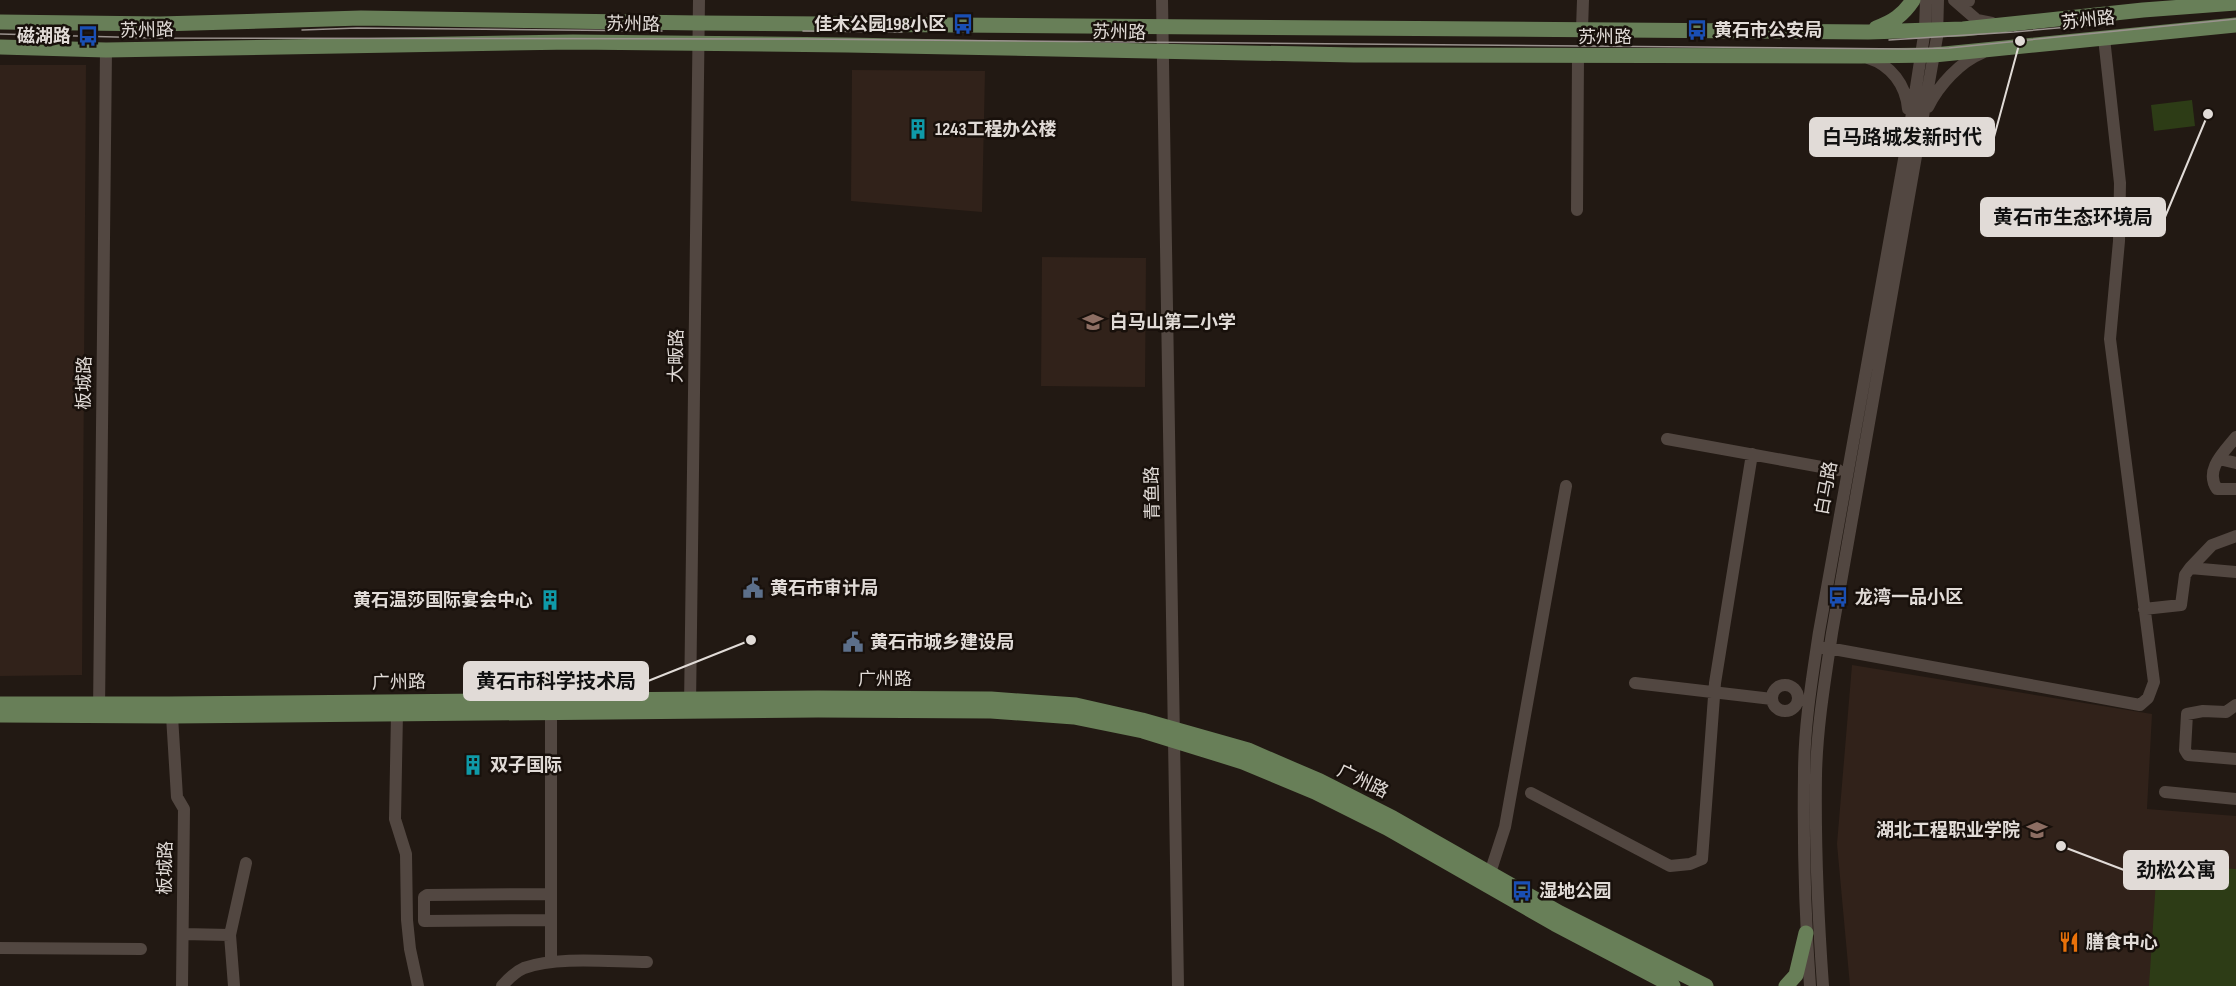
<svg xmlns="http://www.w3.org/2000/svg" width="2236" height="986" viewBox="0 0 2236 986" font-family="'Sofia Sans Condensed','Noto Sans SC',sans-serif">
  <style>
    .built { fill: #31221a }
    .green { fill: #2d3c16 }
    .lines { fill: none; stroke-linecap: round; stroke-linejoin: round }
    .minor { stroke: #524741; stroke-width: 12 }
    .major { stroke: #687f58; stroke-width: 15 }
    .tram { stroke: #9a928e; stroke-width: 1.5 }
    .labels { text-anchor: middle; stroke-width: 5; stroke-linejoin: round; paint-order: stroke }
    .street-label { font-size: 18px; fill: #e1dbd7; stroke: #18100b }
    .poi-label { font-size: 18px; font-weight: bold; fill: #e1dbd7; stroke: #18100b; text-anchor: start }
    .leader { fill: none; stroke: #e1dbd7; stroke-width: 2 }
    .callout-dot { fill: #e1dbd7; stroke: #18100b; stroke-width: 2 }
    .callout { fill: #e1dbd7; stroke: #e1dbd7; stroke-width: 2 }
    .callout-label { font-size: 20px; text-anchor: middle; font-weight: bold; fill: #111 }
  </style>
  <rect width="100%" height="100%" fill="#221913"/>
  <path class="built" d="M 0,65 L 86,65 L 82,675 L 0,676 Z
    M 852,70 L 985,71 L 982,212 L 851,201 Z
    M 1042,257 L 1146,258 L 1145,387 L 1041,386 Z
    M 1852,665 L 2152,714 L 2147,809 L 2236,816 L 2236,986 L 1850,986 L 1837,844 Z"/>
  <path class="green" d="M 2192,100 L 2195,126 L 2154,131 L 2151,105 Z
    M 2157,865 L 2236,869 L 2236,986 L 2149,986 Z"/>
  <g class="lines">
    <path class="minor" d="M 1162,0 L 1178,986
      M 1954,0 L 1977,20 L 1992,23
      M 1968,0 L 1969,1
      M 1582,29 L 1583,0
      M 1868,58 C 1891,65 1906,85 1908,109
      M 1928,107 C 1939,85 1960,62 1982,53
      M 1577,210 L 1578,57
      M 2236,437 C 2224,452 2204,470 2217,489 L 2236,489
      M 1667,439 L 1838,470
      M 2219,459 L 2236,463
      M 2190,568 L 2212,545 L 2236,536
      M 2144,609 L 2181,605 L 2185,575 L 2190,568 L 2236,572
      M 1817,646 L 2140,705 L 2148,698 L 2154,682 L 2110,339 L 2119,241 L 2120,183 L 2104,38
      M 1635,683 L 1772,699
      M1772 698a13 13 0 1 1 26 0a13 13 0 1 1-26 0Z
      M 2236,705 L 2226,712 L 2203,711 L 2187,714 L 2185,750 L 2188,755 L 2236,759
      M 690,707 L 699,0
      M 99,712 L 106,50
      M 551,712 L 551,962
      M 397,713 L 395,819 L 406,854 L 407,920 L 410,949 L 418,986
      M 172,716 L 177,797 L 184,809 L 182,986
      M 2165,792 L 2236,799
      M 1531,793 L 1670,866 L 1690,864 L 1702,859 L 1715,683 L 1752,454
      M 1490,873 L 1505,827 L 1566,486
      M 551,894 L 427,895 L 424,897 L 424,921 L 551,920
      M 183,934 L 230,935
      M 0,948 L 141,949
      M 234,986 L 230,935 L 246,863
      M 502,986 C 508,979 515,972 524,968 C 558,956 611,962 647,962
      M 1810,986 C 1805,916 1803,844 1804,774 C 1804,726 1812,679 1819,632 L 1910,126 L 1925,29 L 1926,0
      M 1823,986 C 1818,916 1815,845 1816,775 C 1817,727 1825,680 1832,633 L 1937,37 L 1938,0"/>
    <path class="major" d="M 0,22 L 160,24 L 361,18 L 699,23 L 1868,32 L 1963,29 L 2143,10 L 2236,3
      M 1876,28 C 1893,22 1903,15 1913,0
      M 0,47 L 106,50 L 573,42 L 847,45 L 1354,55 L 1861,56 L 1934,55 L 2236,25
      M 0,704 L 169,704 L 818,698 L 991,699 L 1076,705 L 1142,720 L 1248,750 L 1320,781 L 1393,818 L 1560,913 L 1706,986
      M 0,715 L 172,716 L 818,710 L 991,711 L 1074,717 L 1143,731 L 1243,762 L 1315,792 L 1387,828 L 1555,924 L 1673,986
      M 1786,986 L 1796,975 L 1806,933"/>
    <path class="tram" d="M 302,30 L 357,28 L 662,31
      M 803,31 L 902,32
      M 0,34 L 154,38 L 805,39 L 1906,49 L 1949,48 L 2236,19
      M 1889,40 L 2014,32 L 2113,23"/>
  </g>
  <defs>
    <g id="bus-bare" transform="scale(1.62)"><path d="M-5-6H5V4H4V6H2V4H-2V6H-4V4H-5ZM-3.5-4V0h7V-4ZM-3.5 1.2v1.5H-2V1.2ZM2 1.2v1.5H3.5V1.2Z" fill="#1a4fb4" stroke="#18100b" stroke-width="2.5" paint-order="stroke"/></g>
    <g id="building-bare" transform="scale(1.62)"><path d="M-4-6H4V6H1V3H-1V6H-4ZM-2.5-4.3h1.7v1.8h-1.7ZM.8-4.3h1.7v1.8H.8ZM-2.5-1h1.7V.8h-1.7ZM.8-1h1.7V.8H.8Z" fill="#0f9aa8" stroke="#18100b" stroke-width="2.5" paint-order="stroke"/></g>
    <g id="school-bare" transform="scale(1.62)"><path d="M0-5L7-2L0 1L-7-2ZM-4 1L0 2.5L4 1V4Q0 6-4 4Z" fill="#8d6e63" stroke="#18100b" stroke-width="2.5" paint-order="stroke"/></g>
    <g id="civic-bare" transform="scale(1.62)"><path d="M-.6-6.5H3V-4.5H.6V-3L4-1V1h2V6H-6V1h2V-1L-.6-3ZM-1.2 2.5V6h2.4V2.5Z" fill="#5c6f8a" stroke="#18100b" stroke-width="2.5" paint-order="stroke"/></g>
    <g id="university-bare" transform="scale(1.62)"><path d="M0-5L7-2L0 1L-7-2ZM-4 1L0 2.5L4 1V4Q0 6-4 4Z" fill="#8d6e63" stroke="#18100b" stroke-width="2.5" paint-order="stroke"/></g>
    <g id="restaurant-bare" transform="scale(1.62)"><path d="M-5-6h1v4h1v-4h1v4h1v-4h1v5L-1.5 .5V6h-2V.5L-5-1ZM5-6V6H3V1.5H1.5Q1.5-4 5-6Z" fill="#e8710a" stroke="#18100b" stroke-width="2.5" paint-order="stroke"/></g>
  </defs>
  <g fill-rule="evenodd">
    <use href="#bus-bare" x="963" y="24"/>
    <use href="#bus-bare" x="1697" y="30"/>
    <use href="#bus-bare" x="88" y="36"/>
    <use href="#building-bare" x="918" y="129"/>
    <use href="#school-bare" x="1093" y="322"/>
    <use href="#civic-bare" x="753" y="588"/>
    <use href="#bus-bare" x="1838" y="597"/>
    <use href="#building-bare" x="550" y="600"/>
    <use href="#civic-bare" x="853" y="642"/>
    <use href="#building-bare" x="473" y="765"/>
    <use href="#university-bare" x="2037" y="830"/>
    <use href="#bus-bare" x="1522" y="891"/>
    <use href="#restaurant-bare" x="2069" y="942"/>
  </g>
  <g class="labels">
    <g class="street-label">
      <text transform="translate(2088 20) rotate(-6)" y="6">苏州路</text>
      <text transform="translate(633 24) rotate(1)" y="6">苏州路</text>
      <text transform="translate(147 30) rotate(-1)" y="6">苏州路</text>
      <text transform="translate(1119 32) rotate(1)" y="6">苏州路</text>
      <text x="1605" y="43">苏州路</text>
      <text transform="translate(676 356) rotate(-89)" y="6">大畈路</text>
      <text transform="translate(84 383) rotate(-89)" y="6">板城路</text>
      <text transform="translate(1826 488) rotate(-80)" y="6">白马路</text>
      <text transform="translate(1152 493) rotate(-91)" y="6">青鱼路</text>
      <text x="885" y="685">广州路</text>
      <text transform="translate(399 682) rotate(-1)" y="6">广州路</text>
      <text transform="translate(1363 781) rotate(26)" y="6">广州路</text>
      <text transform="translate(165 868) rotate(-89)" y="6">板城路</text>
    </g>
    <g class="poi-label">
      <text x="946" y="30" text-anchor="end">佳木公园198小区</text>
      <text x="1714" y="36">黄石市公安局</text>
      <text x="71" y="42" text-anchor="end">磁湖路</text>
      <text x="935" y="135">1243工程办公楼</text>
      <text x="1110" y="328">白马山第二小学</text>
      <text x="770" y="594">黄石市审计局</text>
      <text x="1855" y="603">龙湾一品小区</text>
      <text x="533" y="606" text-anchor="end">黄石温莎国际宴会中心</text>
      <text x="870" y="648">黄石市城乡建设局</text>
      <text x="490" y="771">双子国际</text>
      <text x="2020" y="836" text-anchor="end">湖北工程职业学院</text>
      <text x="1539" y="897">湿地公园</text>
      <text x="2086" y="948">膳食中心</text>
    </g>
  </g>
  <path class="leader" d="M2020 41L1994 137M2208 114L2165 217M751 640L648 681M2061 846L2124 870"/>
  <g class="callout-dot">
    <circle cx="2020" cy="41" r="6"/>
    <circle cx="2208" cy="114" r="6"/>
    <circle cx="751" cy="640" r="6"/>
    <circle cx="2061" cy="846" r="6"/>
  </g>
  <g class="callout">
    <rect x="1810" y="118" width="184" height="38" rx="6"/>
    <rect x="1981" y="198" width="184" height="38" rx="6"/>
    <rect x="464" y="662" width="184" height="38" rx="6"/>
    <rect x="2124" y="851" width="104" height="38" rx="6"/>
  </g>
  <g class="callout-label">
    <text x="1902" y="144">白马路城发新时代</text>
    <text x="2073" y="224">黄石市生态环境局</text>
    <text x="556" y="688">黄石市科学技术局</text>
    <text x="2176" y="877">劲松公寓</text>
  </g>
</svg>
